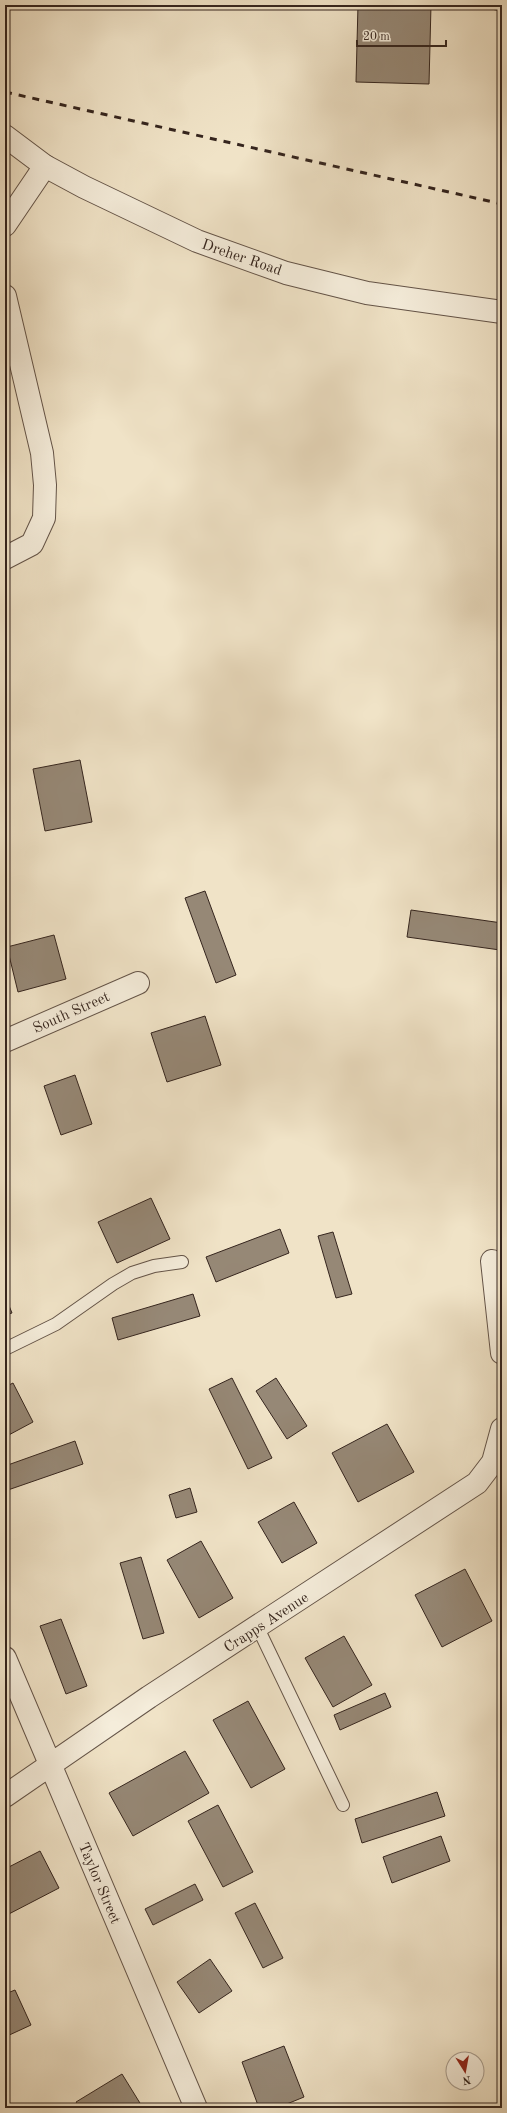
<svg xmlns="http://www.w3.org/2000/svg" width="507" height="2113" viewBox="0 0 507 2113" font-family="'Old Standard TT',serif">
  <style>
    .building { fill: #968876; stroke: #35251e }
    .lines { fill: none; stroke-linecap: round; stroke-linejoin: round }
    .service-casing { stroke: #645448; stroke-width: 14 }
    .minor-casing { stroke: #645448; stroke-width: 24 }
    .tertiary-casing { stroke: #645448; stroke-width: 24 }
    .service { stroke: #f5eddb; stroke-width: 12 }
    .minor { stroke: #f5eddb; stroke-width: 22 }
    .tertiary { stroke: #f5eddb; stroke-width: 22 }
    .rail { stroke: #35251e; stroke-width: 3; stroke-dasharray: 7 7; stroke-linecap: butt }
    .labels { text-anchor: middle; stroke-width: 3; stroke-linejoin: round; paint-order: stroke }
    .street-label { font-size: 15px; fill: #35251e; stroke: #f5eddb }
  </style>
  <rect width="100%" height="100%" fill="#f0e3c7"/>
  <filter id="stains"><feTurbulence type="fractalNoise" baseFrequency=".005" numOctaves="4"/><feColorMatrix values="0 0 0 0 .2 0 0 0 0 .09 0 0 0 0 .02 0 0 0 .5 -.17"/></filter>
  <radialGradient id="worn" r=".72"><stop offset=".6" stop-color="#630" stop-opacity="0"/><stop offset="1" stop-color="#630" stop-opacity=".3"/></radialGradient>
  <path class="building" d="M 358,5 L 431,5 L 429,84 L 356,82 Z
    M 485,5 L 502,5 L 502,11 L 485,8 Z
    M 80,760 L 92,822 L 45,831 L 33,769 Z
    M 205,891 L 236,975 L 216,983 L 185,898 Z
    M 411,910 L 502,923 L 500,950 L 407,937 Z
    M 54,935 L 66,979 L 18,992 L 7,947 Z
    M 205,1016 L 221,1065 L 167,1082 L 151,1033 Z
    M 75,1075 L 92,1124 L 61,1135 L 44,1086 Z
    M 151,1198 L 170,1239 L 117,1263 L 98,1222 Z
    M 280,1229 L 289,1253 L 216,1282 L 206,1257 Z
    M 333,1232 L 352,1294 L 336,1298 L 318,1236 Z
    M 193,1294 L 200,1316 L 118,1340 L 112,1318 Z
    M 5,1296 L 12,1313 L 5,1315 Z
    M 232,1378 L 272,1458 L 248,1469 L 209,1389 Z
    M 276,1378 L 307,1426 L 287,1439 L 256,1391 Z
    M 13,1383 L 33,1422 L 5,1437 L 5,1387 Z
    M 387,1424 L 414,1472 L 358,1502 L 332,1453 Z
    M 75,1441 L 83,1464 L 5,1491 L 5,1466 Z
    M 190,1488 L 197,1512 L 176,1518 L 169,1495 Z
    M 294,1502 L 317,1543 L 282,1563 L 258,1522 Z
    M 201,1541 L 233,1598 L 199,1618 L 167,1560 Z
    M 141,1557 L 164,1633 L 143,1639 L 120,1563 Z
    M 465,1569 L 492,1621 L 442,1647 L 415,1595 Z
    M 61,1619 L 87,1686 L 66,1694 L 40,1626 Z
    M 344,1636 L 372,1685 L 333,1707 L 305,1658 Z
    M 385,1693 L 391,1707 L 340,1730 L 334,1715 Z
    M 248,1701 L 285,1769 L 251,1788 L 213,1720 Z
    M 185,1751 L 209,1793 L 133,1836 L 109,1793 Z
    M 437,1792 L 445,1816 L 362,1843 L 355,1819 Z
    M 218,1805 L 253,1872 L 223,1887 L 188,1821 Z
    M 441,1836 L 450,1861 L 392,1883 L 383,1857 Z
    M 40,1851 L 59,1888 L 5,1916 L 5,1869 Z
    M 195,1884 L 203,1900 L 153,1925 L 145,1909 Z
    M 255,1903 L 283,1958 L 263,1968 L 235,1913 Z
    M 210,1959 L 232,1991 L 199,2013 L 177,1982 Z
    M 15,1990 L 31,2025 L 5,2037 L 5,1994 Z
    M 284,2046 L 304,2097 L 277,2108 L 259,2108 L 242,2062 Z
    M 122,2074 L 143,2108 L 80,2108 L 76,2102 Z"/>
  <g class="lines">
    <g class="service-casing">
      <path id="service" d="M 5,1349 L 56,1324 L 113,1284 L 132,1273 L 154,1266 L 182,1262
        M 258,1628 L 343,1805"/>
    </g>
    <g class="minor-casing">
      <path id="minor" d="M 5,225 L 45,166
        M 5,296 L 42,453 L 45,485 L 44,518 L 32,544 L 5,558
        M 5,1041 L 138,983
        M 492,1261 L 502,1353
        M 5,1658 L 196,2108
        M 5,1796 L 149,1697 L 477,1483 L 493,1462 L 502,1429"/>
    </g>
    <g class="tertiary-casing">
      <path id="tertiary" d="M 5,136 L 45,166 L 84,187 L 197,241 L 286,273 L 367,293 L 502,312"/>
    </g>
    <use href="#service" class="service"/>
    <use href="#minor" class="minor"/>
    <use href="#tertiary" class="tertiary"/>
    <path class="rail" d="M 5,92 L 502,204"/>
  </g>
  <g class="labels">
    <g class="street-label">
      <text transform="translate(242 257) rotate(19)" y="5">Dreher Road</text>
      <text transform="translate(71 1012) rotate(-24)" y="5">South Street</text>
      <text transform="translate(266 1622) rotate(-33)" y="5">Crapps Avenue</text>
      <text transform="translate(100 1883) rotate(67)" y="5">Taylor Street</text>
    </g>
  </g>
  <rect width="507" height="2113" fill="none" stroke="#f0e3c7" stroke-width="20"/>
  <rect x="6" y="6" width="495" height="2101" fill="none" stroke="#35251e" stroke-width="2"/>
  <rect x="10" y="10" width="487" height="2093" fill="none" stroke="#35251e"/>
  <g transform="translate(465 2071) rotate(169)"><circle r="19" fill="#f5eddb" stroke="#a89d8f"/>
  <path d="M0-3L7 15L0 10L-7 15Z" fill="#8f2418"/>
  <text y="-6" font-size="11" font-weight="bold" text-anchor="middle" fill="#35251e">N</text>
  </g>
  <path d="M357 40v6h89v-6" fill="none" stroke="#35251e" stroke-width="2"/>
  <text x="363" y="40" font-size="12" fill="#35251e" stroke="#f5eddb" stroke-width="3" paint-order="stroke">20 m</text>
  <rect width="100%" height="100%" filter="url(#stains)"/>
  <rect width="100%" height="100%" fill="url(#worn)"/>
</svg>
